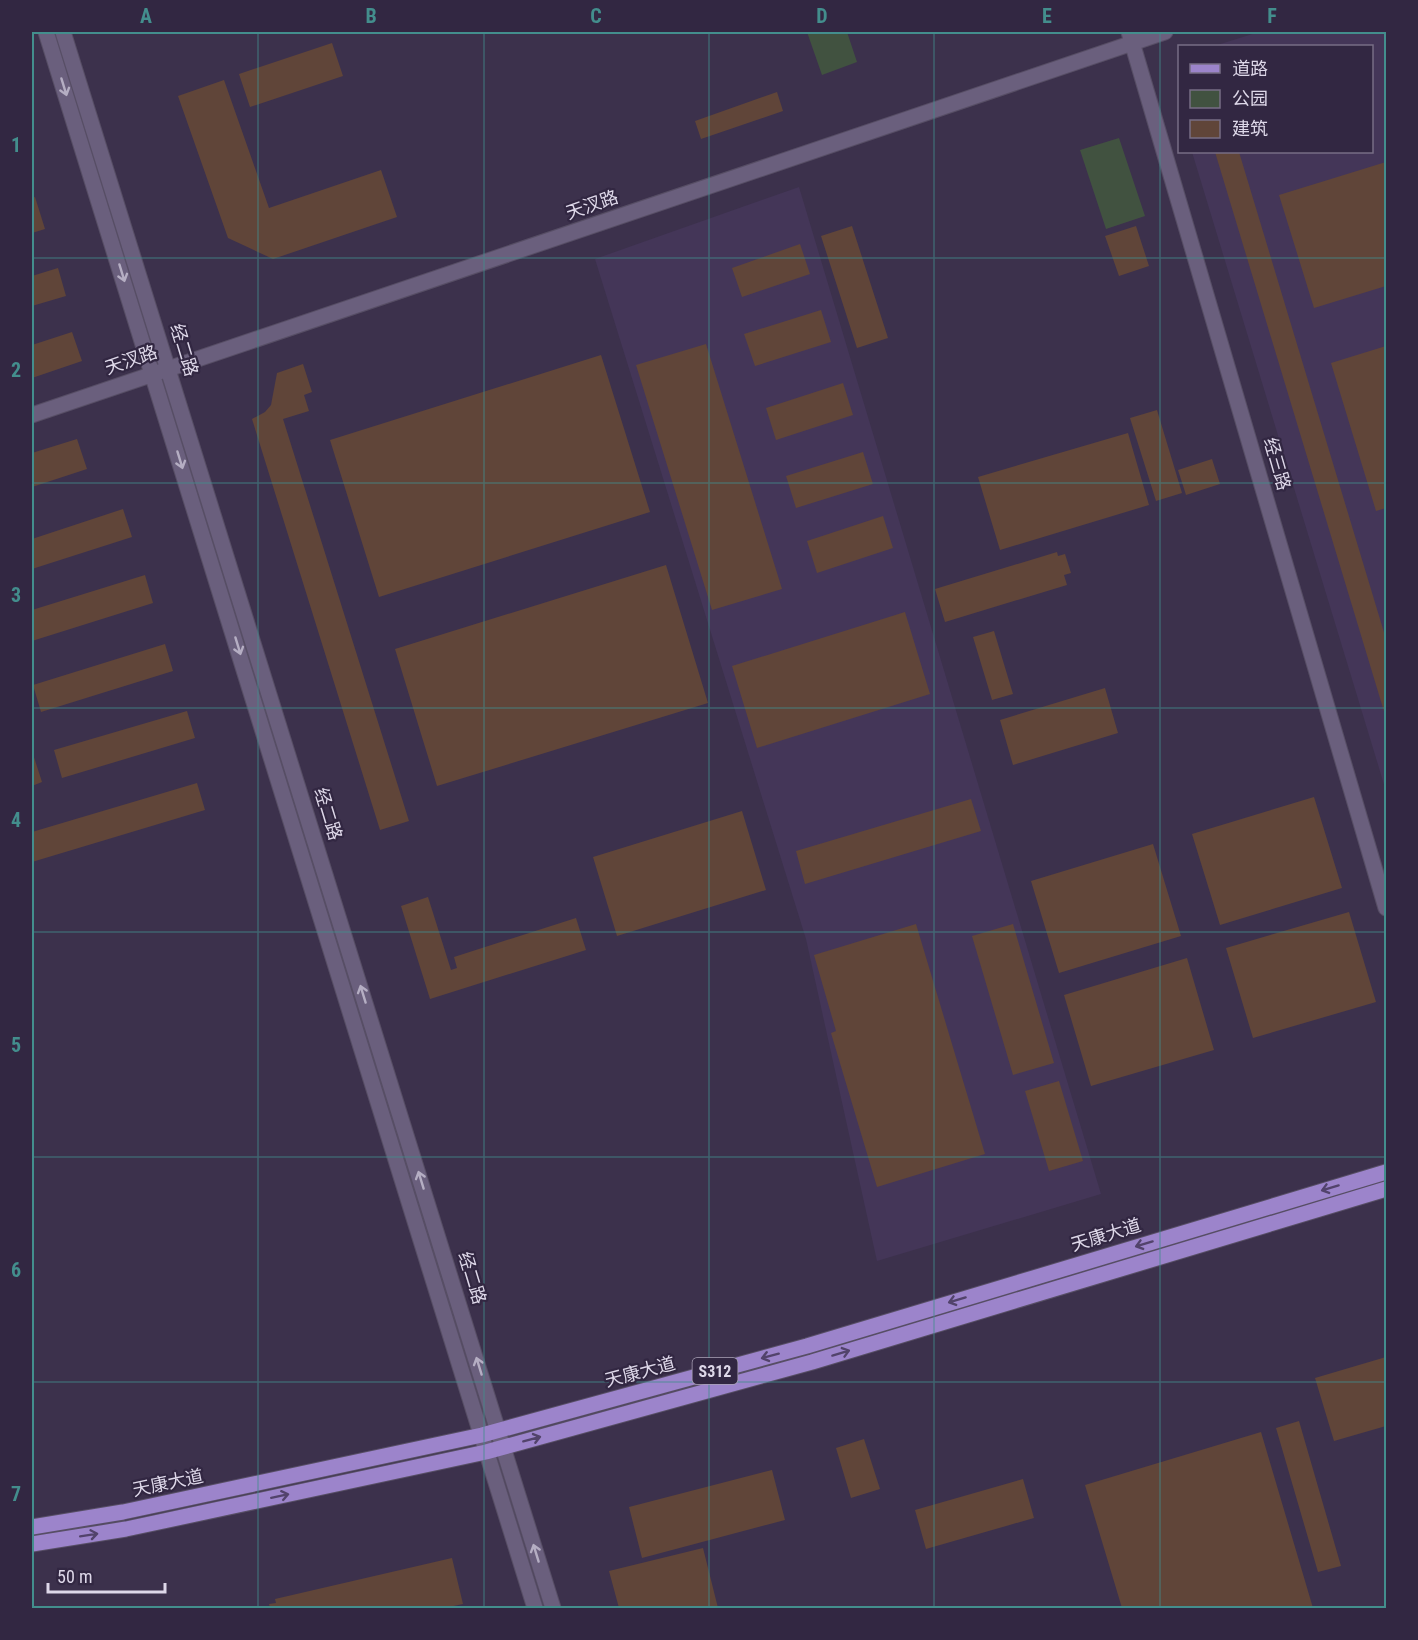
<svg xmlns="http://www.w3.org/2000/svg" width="1418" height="1640" viewBox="0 0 1418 1640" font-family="'Roboto Condensed','Noto Sans SC',sans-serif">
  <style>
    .built { fill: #443658 }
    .green { fill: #415240 }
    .building { fill: #604539 }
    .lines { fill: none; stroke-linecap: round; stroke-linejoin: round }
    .tertiary-casing { stroke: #574e65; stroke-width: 17 }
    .primary-casing { stroke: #574e65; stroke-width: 17 }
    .tertiary { stroke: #6a5f7d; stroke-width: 15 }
    .primary { stroke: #9c84cb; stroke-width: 15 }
    .oneway { stroke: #b5aec3 }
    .oneway2 { stroke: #52436b }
    .grid { fill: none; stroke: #438e8d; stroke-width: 1.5; stroke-opacity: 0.55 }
    .labels { text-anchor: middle; stroke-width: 4.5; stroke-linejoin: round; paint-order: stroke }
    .shield { fill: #322742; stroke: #aaa3b7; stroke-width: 1.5 }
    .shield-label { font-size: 16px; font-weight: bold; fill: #ded8e9 }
    .street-label { font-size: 18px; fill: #ded8e9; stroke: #322742 }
    .neatline { fill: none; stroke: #438e8d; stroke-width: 2 }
    .grid-label { font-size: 20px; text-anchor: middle; font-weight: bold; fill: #438e8d }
  </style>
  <rect width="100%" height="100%" fill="#3c314c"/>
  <path class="built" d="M 1259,32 L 1386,32 L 1386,791 L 1192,152 L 1372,152 L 1372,46 L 1214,46 Z
    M 799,187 L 1101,1194 L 877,1261 L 806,939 L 595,259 Z"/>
  <path class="green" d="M 807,32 L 847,32 L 857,62 L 822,75 Z
    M 1119,138 L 1145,216 L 1106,229 L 1080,150 Z"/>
  <path class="building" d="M 332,43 L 343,76 L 250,107 L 239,74 Z
    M 224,80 L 269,208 L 381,170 L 397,217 L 273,259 L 228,238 L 178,96 Z
    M 777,92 L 783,111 L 701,139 L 695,121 Z
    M 1215,152 L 1239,152 L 1386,639 L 1386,718 Z
    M 1386,162 L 1386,286 L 1314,308 L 1279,195 Z
    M 35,197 L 45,229 L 32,233 L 32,198 Z
    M 852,226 L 888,338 L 857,348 L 821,236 Z
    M 1136,226 L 1149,266 L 1119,276 L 1105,236 Z
    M 800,244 L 810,274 L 742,297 L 732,268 Z
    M 58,268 L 66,296 L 32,306 L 32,276 Z
    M 821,310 L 831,342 L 755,366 L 744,334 Z
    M 72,332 L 82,361 L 32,378 L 32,345 Z
    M 706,344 L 782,589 L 712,610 L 636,365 Z
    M 1386,346 L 1386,508 L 1376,511 L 1331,363 Z
    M 601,355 L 650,512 L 379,597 L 330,440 Z
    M 303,364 L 312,392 L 304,395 L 309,411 L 283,419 L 409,821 L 380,830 L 252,419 L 265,412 L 271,405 L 277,373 Z
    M 843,383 L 853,415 L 776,440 L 766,408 Z
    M 1157,410 L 1182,493 L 1156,501 L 1130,418 Z
    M 1128,433 L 1149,505 L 1000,550 L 978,477 Z
    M 77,439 L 87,469 L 32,487 L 32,453 Z
    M 863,452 L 873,484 L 796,508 L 786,476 Z
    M 1212,459 L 1220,484 L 1186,495 L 1178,470 Z
    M 123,509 L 132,537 L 32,569 L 32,539 Z
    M 883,516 L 893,548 L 817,573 L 807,541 Z
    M 1057,552 L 1058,556 L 1065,554 L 1071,573 L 1064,575 L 1067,585 L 945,622 L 935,589 Z
    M 666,565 L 708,703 L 437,786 L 395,649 Z
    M 145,575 L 153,603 L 32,641 L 32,610 Z
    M 905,612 L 930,694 L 757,748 L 732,666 Z
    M 994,631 L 1013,694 L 992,700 L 973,637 Z
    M 165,644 L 173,671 L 41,712 L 33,685 Z
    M 1105,688 L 1118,733 L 1013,765 L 1000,720 Z
    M 187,711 L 195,738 L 62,778 L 54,750 Z
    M 32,751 L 42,782 L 32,786 Z
    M 197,783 L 205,810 L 32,862 L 32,832 Z
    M 1314,797 L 1342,888 L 1220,925 L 1192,834 Z
    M 971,799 L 981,831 L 805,884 L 796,851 Z
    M 742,811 L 766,890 L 617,936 L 593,857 Z
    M 1153,844 L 1181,936 L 1059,973 L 1031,881 Z
    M 428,897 L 451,970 L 457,968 L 454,957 L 576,918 L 586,950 L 430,999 L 401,906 Z
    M 1349,912 L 1376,1002 L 1253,1038 L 1226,948 Z
    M 916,924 L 985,1154 L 877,1187 L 831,1033 L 836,1031 L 814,955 Z
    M 1013,924 L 1054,1063 L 1013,1075 L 972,936 Z
    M 1187,958 L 1214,1050 L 1091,1086 L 1064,995 Z
    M 1059,1081 L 1083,1161 L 1049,1171 L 1025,1091 Z
    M 1386,1357 L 1386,1426 L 1334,1441 L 1315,1378 Z
    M 1299,1421 L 1341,1566 L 1318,1572 L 1276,1428 Z
    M 1261,1432 L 1313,1608 L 1122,1608 L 1085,1485 Z
    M 864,1439 L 880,1489 L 851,1498 L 836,1448 Z
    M 772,1470 L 785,1520 L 642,1558 L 629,1507 Z
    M 1023,1479 L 1034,1518 L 926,1549 L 915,1510 Z
    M 703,1548 L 718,1608 L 619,1608 L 609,1571 Z
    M 452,1558 L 463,1604 L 444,1608 L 270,1608 L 269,1604 L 276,1603 L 275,1599 Z"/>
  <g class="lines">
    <g class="tertiary-casing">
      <path id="tertiary" d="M 46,32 L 535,1608
        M 63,32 L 553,1608
        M 1129,32 L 1386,908
        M 32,415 L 1165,32"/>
    </g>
    <g class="primary-casing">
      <path id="primary" d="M 32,1527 L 123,1512 L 482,1435 L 807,1346 L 1386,1172
        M 32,1544 L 126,1529 L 486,1452 L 812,1362 L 1386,1189"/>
    </g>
    <use href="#tertiary" class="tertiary"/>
    <use href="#primary" class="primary"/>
  </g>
  <defs><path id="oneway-shaft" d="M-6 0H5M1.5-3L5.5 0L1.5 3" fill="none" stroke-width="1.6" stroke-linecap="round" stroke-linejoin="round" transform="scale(1.5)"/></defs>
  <g class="oneway">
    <use href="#oneway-shaft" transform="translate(64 87) rotate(73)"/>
    <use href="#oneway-shaft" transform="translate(122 273) rotate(73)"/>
    <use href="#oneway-shaft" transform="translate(180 460) rotate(73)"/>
    <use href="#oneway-shaft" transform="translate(238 646) rotate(73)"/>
    <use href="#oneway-shaft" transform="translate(363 994) rotate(-107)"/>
    <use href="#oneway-shaft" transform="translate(421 1180) rotate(-107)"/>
    <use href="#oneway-shaft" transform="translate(479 1366) rotate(-107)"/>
    <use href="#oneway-shaft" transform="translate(536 1553) rotate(-107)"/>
  </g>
  <g class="oneway2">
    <use href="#oneway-shaft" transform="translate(1330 1188) rotate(163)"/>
    <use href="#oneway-shaft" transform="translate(1144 1244) rotate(163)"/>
    <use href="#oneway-shaft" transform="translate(957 1300) rotate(163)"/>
    <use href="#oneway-shaft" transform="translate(841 1353) rotate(-17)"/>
    <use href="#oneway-shaft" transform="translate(770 1356) rotate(165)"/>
    <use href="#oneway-shaft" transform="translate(532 1439) rotate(-15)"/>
    <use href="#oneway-shaft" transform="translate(280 1496) rotate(-12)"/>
    <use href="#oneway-shaft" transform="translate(89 1535) rotate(-9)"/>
  </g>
  <path class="grid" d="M 258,32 L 258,1608M 484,32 L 484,1608M 709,32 L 709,1608M 934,32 L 934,1608M 1160,32 L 1160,1608M 32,258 L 1386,258M 32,483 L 1386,483M 32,708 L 1386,708M 32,932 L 1386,932M 32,1157 L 1386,1157M 32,1382 L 1386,1382"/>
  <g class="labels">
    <rect class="shield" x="692.5" y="1358" width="45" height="26" rx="4.5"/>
    <g class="shield-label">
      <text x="715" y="1377">S312</text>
    </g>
    <g class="street-label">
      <text transform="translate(592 205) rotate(-19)" y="6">天汊路</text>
      <text transform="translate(184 350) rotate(73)" y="6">经二路</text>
      <text transform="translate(131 360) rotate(-19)" y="6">天汊路</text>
      <text transform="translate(1277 464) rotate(74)" y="6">经三路</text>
      <text transform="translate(328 814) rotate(73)" y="6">经二路</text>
      <text transform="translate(1106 1235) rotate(-17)" y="6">天康大道</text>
      <text transform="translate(472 1278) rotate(73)" y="6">经二路</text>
      <text transform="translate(640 1372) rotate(-15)" y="6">天康大道</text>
      <text transform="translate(168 1483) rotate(-12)" y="6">天康大道</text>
    </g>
  </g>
  <rect width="1418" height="1640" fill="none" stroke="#322742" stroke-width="66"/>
  <rect x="1178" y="45" width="195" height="108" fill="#322742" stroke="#776e85" stroke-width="1.5"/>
  <rect x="1190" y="64" width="30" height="9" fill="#9c84cb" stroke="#776e85" stroke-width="1.5"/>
  <text x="1232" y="75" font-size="18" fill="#ded8e9">道路</text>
  <rect x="1190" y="90" width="30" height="18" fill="#415240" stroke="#776e85" stroke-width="1.5"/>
  <text x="1232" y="105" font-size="18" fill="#ded8e9">公园</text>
  <rect x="1190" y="120" width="30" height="18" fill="#604539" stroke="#776e85" stroke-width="1.5"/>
  <text x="1232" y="135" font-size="18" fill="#ded8e9">建筑</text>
  <path d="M48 1583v9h117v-9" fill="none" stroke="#ded8e9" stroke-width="3"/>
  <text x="57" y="1583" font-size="18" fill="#ded8e9" stroke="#322742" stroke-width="4.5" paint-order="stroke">50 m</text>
  <rect x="33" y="33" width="1352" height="1574" class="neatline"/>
  <g class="grid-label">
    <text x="146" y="23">A</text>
    <text x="371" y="23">B</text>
    <text x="596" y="23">C</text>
    <text x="822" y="23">D</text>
    <text x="1047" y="23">E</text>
    <text x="1272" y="23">F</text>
    <text x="16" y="152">1</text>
    <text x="16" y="377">2</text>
    <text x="16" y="602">3</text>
    <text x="16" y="827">4</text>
    <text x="16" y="1052">5</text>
    <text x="16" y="1277">6</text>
    <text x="16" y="1501">7</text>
  </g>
</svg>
